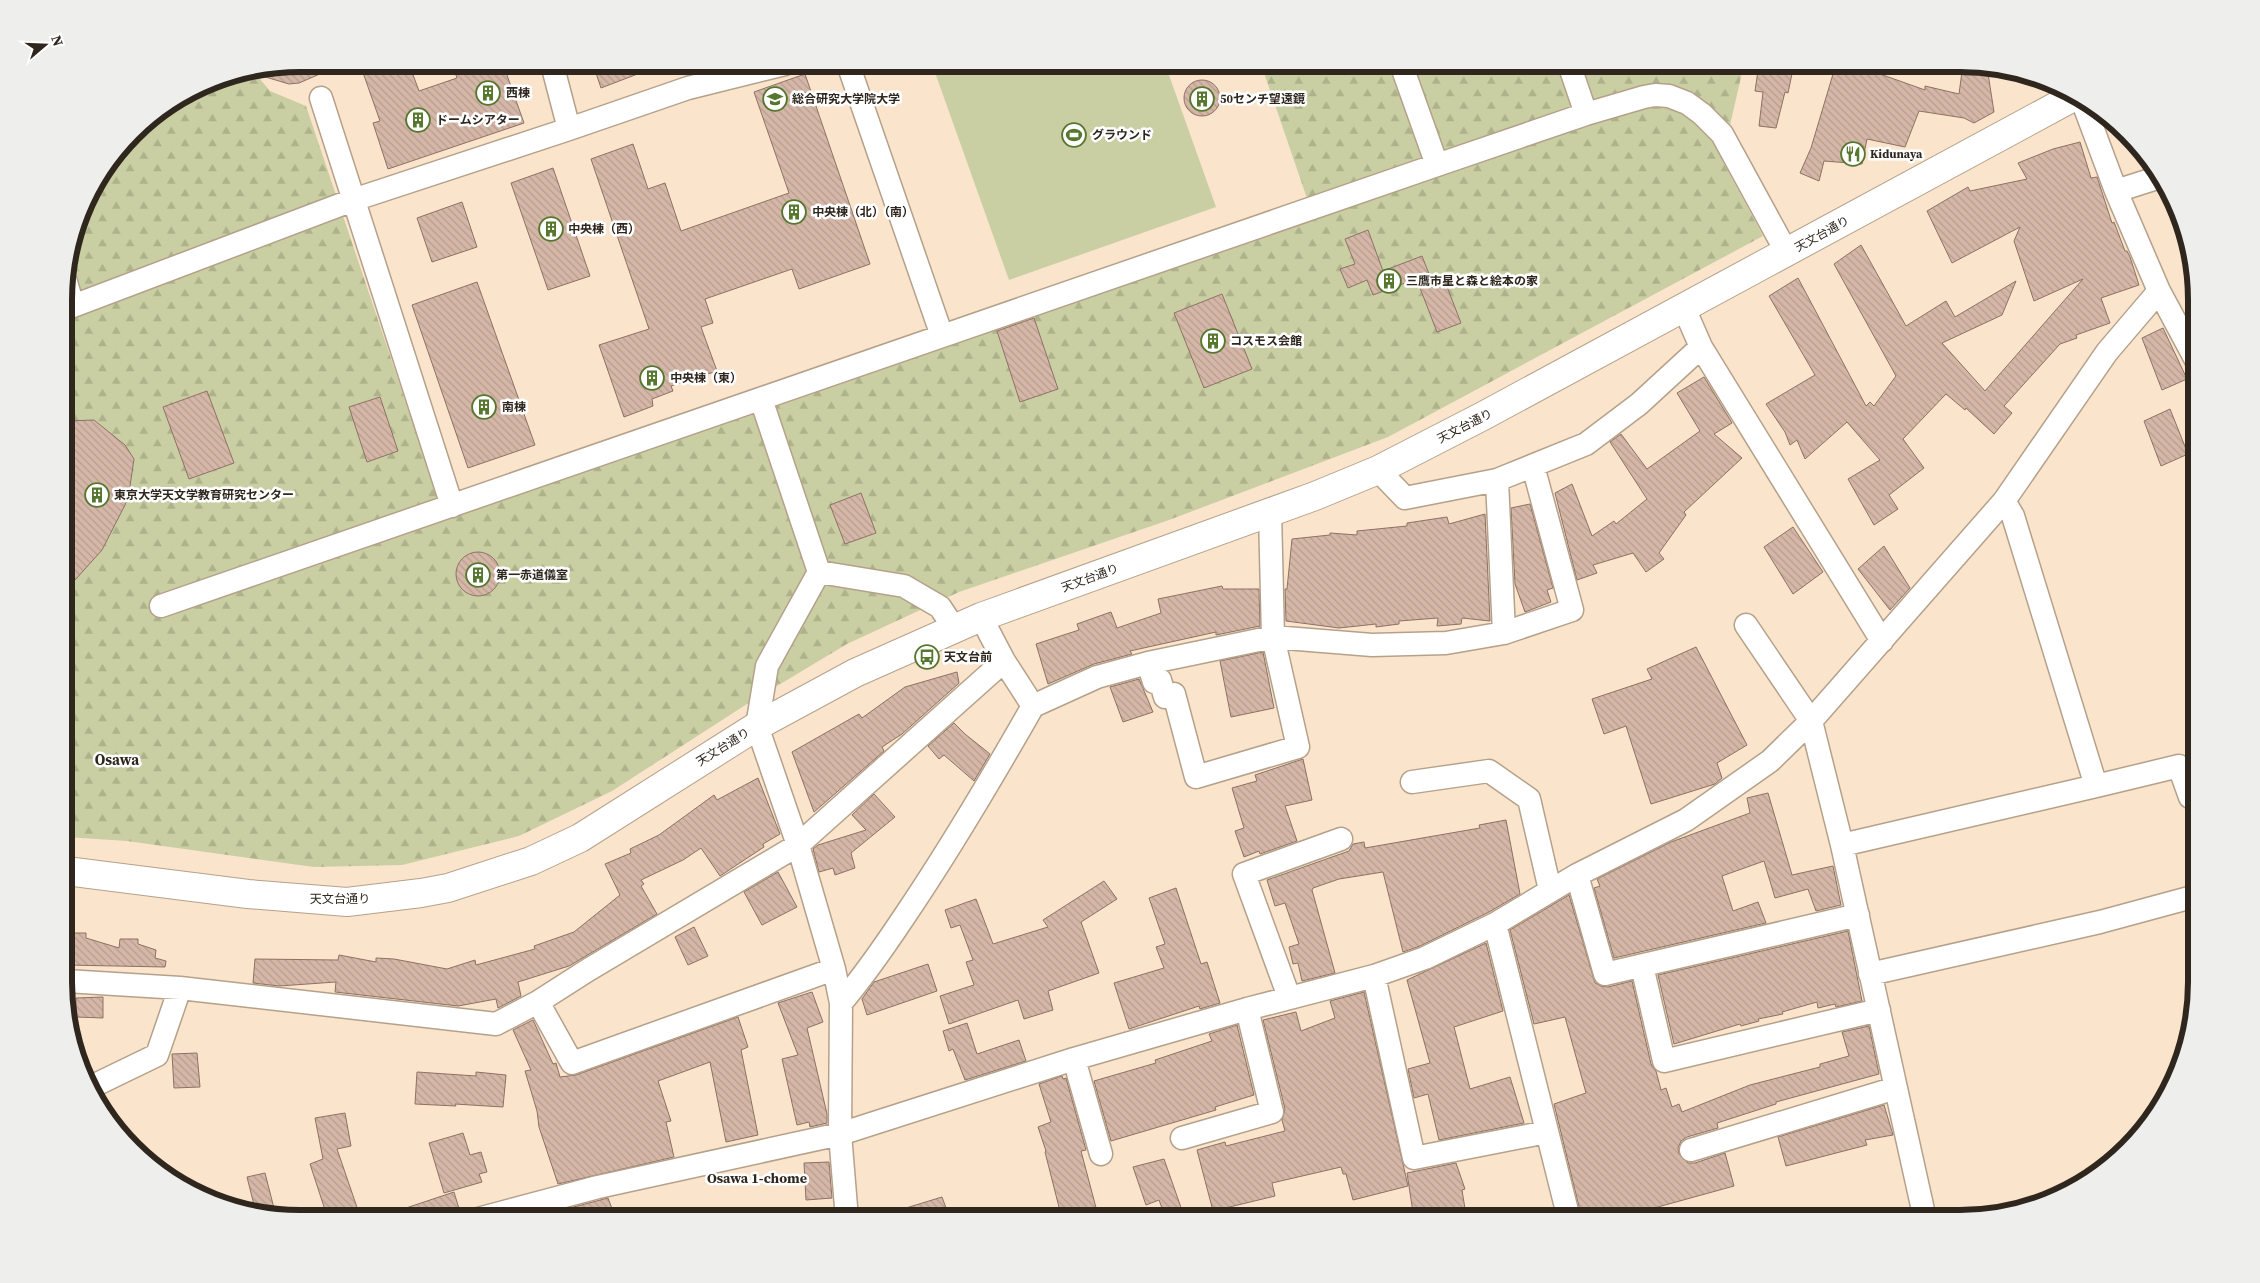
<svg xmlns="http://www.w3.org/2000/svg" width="2260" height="1283" viewBox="0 0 2260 1283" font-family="'Source Serif 4','Noto Sans JP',serif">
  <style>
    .forest { fill: url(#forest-firs) }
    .pitch { fill: #c9cfa2 }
    .building { fill: url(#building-back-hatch); stroke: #8d7264 }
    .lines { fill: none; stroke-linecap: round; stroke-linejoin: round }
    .minor-casing { stroke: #b5a18a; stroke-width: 25 }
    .major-casing { stroke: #b5a18a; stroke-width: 30 }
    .minor { stroke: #fff; stroke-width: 22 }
    .major { stroke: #fff; stroke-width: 28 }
    .labels { text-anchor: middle; stroke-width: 5; stroke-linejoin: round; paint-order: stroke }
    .poi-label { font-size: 12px; font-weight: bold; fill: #2f271e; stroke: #fff; text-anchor: start }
    .street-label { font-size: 12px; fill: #2f271e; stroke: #fff }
    .neighbourhood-label { font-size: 14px; font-weight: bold; fill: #2f271e; stroke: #fff }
    .quarter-label { font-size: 15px; font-weight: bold; fill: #2f271e; stroke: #fff }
    .rim { fill: none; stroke: #2f271e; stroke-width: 6 }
  </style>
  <defs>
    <pattern id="forest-firs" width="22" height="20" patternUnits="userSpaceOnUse" patternTransform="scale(1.25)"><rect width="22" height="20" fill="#c9cfa2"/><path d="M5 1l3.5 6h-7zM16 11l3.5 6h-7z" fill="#adb28b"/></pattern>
    <pattern id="building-back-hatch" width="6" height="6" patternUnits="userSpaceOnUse" patternTransform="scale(1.25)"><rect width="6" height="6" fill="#d5b7a8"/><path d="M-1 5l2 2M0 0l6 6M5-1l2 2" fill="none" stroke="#b79d90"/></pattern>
  </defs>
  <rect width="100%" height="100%" fill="#fae4cc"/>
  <path class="forest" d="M 1261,64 L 1744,64 L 1722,160 L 1763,236 L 1388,437 L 1169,520 L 959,592 L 847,644 L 747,704 L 612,791 L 519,836 L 402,865 L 314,867 L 127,841 L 66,837 L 66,270 L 88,195 L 144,123 L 210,82 L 255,73 L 270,91 L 306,106 L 442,510 L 1310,207 Z"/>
  <path class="pitch" d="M 932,64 L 1165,64 L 1216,207 L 1009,280 Z"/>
  <path class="building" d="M 300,64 L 343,64 L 299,83 L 289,84 L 252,73 Z
    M 360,64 L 409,64 L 419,91 L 457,78 L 452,64 L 503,64 L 524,123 L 388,169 L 373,123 L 380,121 Z
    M 593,64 L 660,64 L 661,65 L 601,88 Z
    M 1759,64 L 1794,64 L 1788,93 L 1785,92 L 1776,128 L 1759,126 L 1763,92 L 1755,91 Z
    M 1836,64 L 1852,64 L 1851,71 L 1880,74 L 1925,90 L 1925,86 L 1959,94 L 1963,64 L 1987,67 L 1994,112 L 1974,123 L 1964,118 L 1919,111 L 1905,147 L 1867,139 L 1862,164 L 1824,161 L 1819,181 L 1800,173 L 1811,148 Z
    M 805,74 L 870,264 L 799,289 L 792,269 L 705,299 L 713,323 L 701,327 L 717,371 L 671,386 L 673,391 L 652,399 L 653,406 L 624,417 L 599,345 L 649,329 L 591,159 L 633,144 L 648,189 L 665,183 L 681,231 L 789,193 L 754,92 Z
    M1184 98a18 18 0 1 1 36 0a18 18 0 1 1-36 0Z
    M 2080,142 L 2091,178 L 2097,177 L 2112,223 L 2114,222 L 2125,251 L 2127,251 L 2130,257 L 2139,285 L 2101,298 L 2110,323 L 2076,335 L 2077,338 L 2060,344 L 2004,406 L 2012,413 L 1994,434 L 1966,408 L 1965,410 L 1946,394 L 1903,439 L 1924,468 L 1889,495 L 1898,509 L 1874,525 L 1848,479 L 1880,460 L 1847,422 L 1805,459 L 1797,440 L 1790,445 L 1785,432 L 1766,404 L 1815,375 L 1769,296 L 1798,278 L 1866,406 L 1870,402 L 1874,406 L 1896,376 L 1834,264 L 1861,245 L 1906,326 L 1946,301 L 1955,317 L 2016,281 L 2002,315 L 1942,343 L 1985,391 L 2083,279 L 2034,301 L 2014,241 L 2020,227 L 1952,263 L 1927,211 L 1968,187 L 1970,191 L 2027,179 L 2018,163 L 2053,149 Z
    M 553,168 L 590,276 L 548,290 L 511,183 Z
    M 462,202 L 477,247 L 432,262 L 417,218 Z
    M 1368,230 L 1383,271 L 1422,256 L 1429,274 L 1373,295 L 1367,280 L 1348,288 L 1340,269 L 1355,264 L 1345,239 Z
    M 1444,279 L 1461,323 L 1437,332 L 1420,288 Z
    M 477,282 L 535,445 L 468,468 L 412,305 Z
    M 1222,294 L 1252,369 L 1204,388 L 1174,313 Z
    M 1034,318 L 1058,389 L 1020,402 L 997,331 Z
    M 2163,328 L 2187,379 L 2162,390 L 2142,338 Z
    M 1704,377 L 1732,423 L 1714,434 L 1742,458 L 1684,512 L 1686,515 L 1659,553 L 1664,559 L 1646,572 L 1633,553 L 1593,565 L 1597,573 L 1577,580 L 1555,493 L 1572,484 L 1592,536 L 1614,521 L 1616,524 L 1647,499 L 1610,442 L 1621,434 L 1647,469 L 1700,431 L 1677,393 Z
    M 207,391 L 234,463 L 189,479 L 163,407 Z
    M 380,397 L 398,451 L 367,462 L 349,407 Z
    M 2170,409 L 2188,454 L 2161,466 L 2144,421 Z
    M 94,420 L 125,445 L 134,459 L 130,486 L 125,505 L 102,550 L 66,590 L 66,421 Z
    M 861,493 L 876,533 L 845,544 L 830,505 Z
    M 1530,504 L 1553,588 L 1547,590 L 1551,602 L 1525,612 L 1515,584 L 1511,508 Z
    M 1485,514 L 1490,621 L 1462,618 L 1461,624 L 1437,626 L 1438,618 L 1399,621 L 1399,624 L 1376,627 L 1376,624 L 1339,628 L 1286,621 L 1285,589 L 1287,589 L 1292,539 L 1330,535 L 1330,533 L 1357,535 L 1357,531 L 1407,526 L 1407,523 L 1447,517 L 1449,524 Z
    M 1793,527 L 1823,572 L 1793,594 L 1764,547 Z
    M 1884,546 L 1910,588 L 1890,610 L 1858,569 Z
    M456 574a22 22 0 1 1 44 0a22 22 0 1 1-44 0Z
    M 1222,586 L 1223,589 L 1259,589 L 1260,626 L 1216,635 L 1216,632 L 1130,651 L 1132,654 L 1094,664 L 1048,684 L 1036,644 L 1079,630 L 1077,624 L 1111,612 L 1117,628 L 1161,613 L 1158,599 Z
    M 1696,647 L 1747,745 L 1717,763 L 1722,778 L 1715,784 L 1651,804 L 1626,726 L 1604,734 L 1592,699 L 1652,679 L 1647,669 Z
    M 1263,652 L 1274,708 L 1231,717 L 1220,661 Z
    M 957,672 L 959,683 L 902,734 L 882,747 L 884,751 L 814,812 L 792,752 L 859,714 L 862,718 L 905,687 Z
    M 1139,679 L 1153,712 L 1123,722 L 1110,687 Z
    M 954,723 L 965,734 L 990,754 L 974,781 L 944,755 L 939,759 L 928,746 Z
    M 1303,759 L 1312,800 L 1285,806 L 1297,841 L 1260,854 L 1259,851 L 1244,857 L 1235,831 L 1244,828 L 1232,788 L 1257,781 L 1255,775 Z
    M 758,778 L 780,834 L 763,844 L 764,847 L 720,876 L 701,848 L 683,860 L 641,880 L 644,884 L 641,886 L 657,914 L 569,966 L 518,982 L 521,996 L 498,1008 L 496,999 L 458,1006 L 335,992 L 336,982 L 279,986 L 253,983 L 255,959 L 338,960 L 339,955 L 376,962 L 376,958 L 394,959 L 447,969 L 475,960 L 476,965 L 535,949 L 534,946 L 574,932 L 620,895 L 605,864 L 631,853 L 630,849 L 659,835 L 714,795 L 717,800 Z
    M 1768,793 L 1792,875 L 1833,866 L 1841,905 L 1816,911 L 1808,889 L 1775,898 L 1764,861 L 1722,876 L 1733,911 L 1758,902 L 1766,923 L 1614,958 L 1594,888 L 1600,886 L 1597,879 L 1671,842 L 1750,813 L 1747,798 Z
    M 874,794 L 895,817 L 851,853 L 855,868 L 835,875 L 833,868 L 819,872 L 813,849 L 818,845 L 866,830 L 852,815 Z
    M 1506,820 L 1520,894 L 1489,912 L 1420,946 L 1403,952 L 1383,872 L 1339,879 L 1313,888 L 1312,890 L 1335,973 L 1302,981 L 1298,963 L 1293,964 L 1289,947 L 1299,944 L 1285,903 L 1275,906 L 1267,880 L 1349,851 L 1353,844 L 1364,842 L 1365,848 L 1480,828 L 1479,825 Z
    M 778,872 L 797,907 L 762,925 L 744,892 Z
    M 1104,881 L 1117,899 L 1081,922 L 1099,973 L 1048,991 L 1053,1010 L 1024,1019 L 1018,1000 L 949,1024 L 940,996 L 974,985 L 966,962 L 973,960 L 960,925 L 951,928 L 945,910 L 976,899 L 993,944 L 1048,927 L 1043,920 Z
    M 1176,888 L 1201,964 L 1207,962 L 1220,1003 L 1200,1009 L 1199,1006 L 1129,1029 L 1114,983 L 1164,968 L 1156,947 L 1165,944 L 1149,898 Z
    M 1569,895 L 1595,983 L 1601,986 L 1608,987 L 1632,981 L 1651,1064 L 1656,1071 L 1661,1090 L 1666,1088 L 1672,1107 L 1679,1104 L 1682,1112 L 1750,1085 L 1820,1067 L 1820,1064 L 1849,1056 L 1842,1032 L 1869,1026 L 1879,1074 L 1776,1102 L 1776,1104 L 1717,1123 L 1718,1128 L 1687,1137 L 1681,1141 L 1678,1148 L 1679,1154 L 1688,1163 L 1695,1163 L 1725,1153 L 1734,1186 L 1647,1210 L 1648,1213 L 1624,1219 L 1622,1219 L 1619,1209 L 1589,1219 L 1582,1219 L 1554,1104 L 1586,1093 L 1565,1017 L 1534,1024 L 1510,930 Z
    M 694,927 L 708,956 L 688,965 L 675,937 Z
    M 1848,931 L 1862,1001 L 1836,1007 L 1835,1004 L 1818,1008 L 1817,1002 L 1782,1012 L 1783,1014 L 1758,1019 L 1759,1021 L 1741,1026 L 1740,1024 L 1674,1044 L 1658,975 Z
    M 66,933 L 86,933 L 86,938 L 119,948 L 120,939 L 138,939 L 138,944 L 156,950 L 155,958 L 166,961 L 165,967 L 66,965 Z
    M 1486,943 L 1503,1011 L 1454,1027 L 1470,1089 L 1510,1077 L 1524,1123 L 1439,1140 L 1428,1094 L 1414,1098 L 1408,1069 L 1430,1063 L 1407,980 Z
    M 928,964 L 937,991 L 867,1015 L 862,999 L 874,982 Z
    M 812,992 L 823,1022 L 807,1028 L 827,1114 L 827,1123 L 810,1127 L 809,1122 L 797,1125 L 782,1059 L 798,1055 L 778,1003 Z
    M 1364,992 L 1408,1186 L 1353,1200 L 1346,1174 L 1343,1174 L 1341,1167 L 1272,1183 L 1275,1196 L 1213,1211 L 1197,1150 L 1225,1142 L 1226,1146 L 1285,1131 L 1282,1120 L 1285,1109 L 1263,1020 L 1296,1012 L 1301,1031 L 1335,1018 L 1330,1001 Z
    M 103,997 L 103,1018 L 76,1017 L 76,998 Z
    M 738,1017 L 748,1047 L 741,1050 L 758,1135 L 726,1142 L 710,1062 L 658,1081 L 671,1121 L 666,1122 L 674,1157 L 558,1184 L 539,1127 L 537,1111 L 525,1071 L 531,1070 L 513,1030 L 533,1020 L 553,1064 L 556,1063 L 560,1077 L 576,1075 Z
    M 967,1023 L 977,1054 L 1019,1040 L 1026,1061 L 965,1080 L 953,1049 L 949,1051 L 943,1031 Z
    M 1237,1025 L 1254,1095 L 1215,1107 L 1216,1110 L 1111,1141 L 1094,1081 L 1156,1063 L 1155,1060 L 1212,1041 L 1209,1034 Z
    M 197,1053 L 200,1087 L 174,1088 L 172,1054 Z
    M 417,1072 L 476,1076 L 476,1072 L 506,1075 L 503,1107 L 455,1104 L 456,1106 L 415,1104 Z
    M 1062,1076 L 1063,1079 L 1066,1078 L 1086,1150 L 1081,1151 L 1099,1219 L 1062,1219 L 1045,1152 L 1046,1151 L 1038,1127 L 1051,1122 L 1039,1084 Z
    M 1884,1105 L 1893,1135 L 1865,1140 L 1867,1145 L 1786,1166 L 1778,1137 Z
    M 345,1113 L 351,1146 L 337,1149 L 361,1219 L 328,1219 L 310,1164 L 323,1159 L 315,1118 Z
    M 463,1133 L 470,1155 L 481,1152 L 487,1172 L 479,1174 L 482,1182 L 444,1193 L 429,1143 Z
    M 1164,1159 L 1185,1219 L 1166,1219 L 1159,1200 L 1146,1205 L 1133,1167 Z
    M 829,1162 L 832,1198 L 806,1200 L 804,1163 Z
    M 1456,1163 L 1465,1189 L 1462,1190 L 1466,1215 L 1442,1219 L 1414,1219 L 1407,1173 Z
    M 265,1173 L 276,1216 L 256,1213 L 247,1177 Z
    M 454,1192 L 460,1212 L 436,1219 L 382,1219 L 382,1216 Z
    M 942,1197 L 950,1219 L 884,1219 L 883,1215 Z
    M 608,1198 L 616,1219 L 569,1219 L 566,1209 Z"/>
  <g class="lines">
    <g class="minor-casing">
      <path id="minor" d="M 552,64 L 569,129
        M 848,64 L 942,336
        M 1401,64 L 1437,165 L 1586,114 L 1644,97 L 1655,95 L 1669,96 L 1687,103 L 1702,114 L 1722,134 L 1787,253
        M 1569,64 L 1586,114
        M 321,98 L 452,506
        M 2082,100 L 2116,191 L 2159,291 L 2196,360
        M 2116,191 L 2160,177
        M 66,282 L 73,306 L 353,200 L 569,129 L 688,88 L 785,64
        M 1684,308 L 1701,347 L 1882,641
        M 761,399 L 819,572 L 767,666 L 757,726 L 798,845 L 834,969 L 841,1003 L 840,1134 L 847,1219
        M 1378,470 L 1405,498 L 1497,480 L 1586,444 L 1639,404 L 1701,347
        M 1497,480 L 1504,633
        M 2004,501 L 2013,516 L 2096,786 L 2179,766 L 2190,797 L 2196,795
        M 819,572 L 904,586 L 940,607 L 954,628
        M 161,606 L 1437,165
        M 1746,625 L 1811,721 L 1842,845 L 1925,1219
        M 1148,663 L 1154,682 L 1160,680 L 1165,697 L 1174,694 L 1196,777 L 1298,747 L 1273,637 L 1270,512
        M 1033,706 L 1097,677 L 1148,663 L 1273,637 L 1372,645 L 1446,643 L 1504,633 L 1572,610 L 1533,466
        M 1412,782 L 1489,771 L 1529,799 L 1550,890
        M 1842,845 L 2096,786
        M 1577,875 L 1605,974 L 1858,915
        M 1495,924 L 1569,1219
        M 1642,966 L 1664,1061 L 1879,1010
        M 1870,974 L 2100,922 L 2196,896
        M 1374,976 L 1414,1158 L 1547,1132
        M 66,981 L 180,988 L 496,1024 L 538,1002 L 588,970 L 798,845 L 1004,661
        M 1289,997 L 1244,874 L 1341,839
        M 538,1002 L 572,1063 L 834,969
        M 841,1003 C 864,976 884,947 904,917 C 950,849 992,778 1033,706 L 1004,661 L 981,617
        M 1074,1059 L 1101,1154
        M 93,1086 L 157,1055 L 180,988
        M 1182,1138 L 1272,1112 L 1247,1009
        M 1691,1150 L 1896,1088
        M 478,1219 L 598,1187 L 840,1134 L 1074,1059 L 1247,1009 L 1374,976 L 1425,958 L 1495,924 L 1577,875 L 1686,820 L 1770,761 L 1811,721 L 2004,501 L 2107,352 L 2159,291"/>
    </g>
    <g class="major-casing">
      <path id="major" d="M 66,871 L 248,894 L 347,902 L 421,893 L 448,888 L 531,861 L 580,838 L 757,726 L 855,673 L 981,617 L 1315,496 L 1378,470 L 1483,416 L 2077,95"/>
    </g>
    <use href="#minor" class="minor"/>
    <use href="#major" class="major"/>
  </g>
  <defs>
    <g id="building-ring" transform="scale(1.25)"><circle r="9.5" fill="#fff" stroke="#56772e" stroke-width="1.5"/><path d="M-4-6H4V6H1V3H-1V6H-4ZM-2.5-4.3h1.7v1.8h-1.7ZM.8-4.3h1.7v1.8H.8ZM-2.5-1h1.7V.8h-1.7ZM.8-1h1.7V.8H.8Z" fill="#56772e"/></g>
    <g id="university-ring" transform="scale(1.25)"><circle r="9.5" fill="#fff" stroke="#56772e" stroke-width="1.5"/><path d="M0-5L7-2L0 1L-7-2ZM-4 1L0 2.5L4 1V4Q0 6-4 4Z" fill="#56772e"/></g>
    <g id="stadium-ring" transform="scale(1.25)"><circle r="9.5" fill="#fff" stroke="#56772e" stroke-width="1.5"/><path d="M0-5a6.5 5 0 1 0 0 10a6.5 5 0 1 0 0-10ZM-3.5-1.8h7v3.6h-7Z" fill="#56772e"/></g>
    <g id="restaurant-ring" transform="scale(1.25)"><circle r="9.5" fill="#fff" stroke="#56772e" stroke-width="1.5"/><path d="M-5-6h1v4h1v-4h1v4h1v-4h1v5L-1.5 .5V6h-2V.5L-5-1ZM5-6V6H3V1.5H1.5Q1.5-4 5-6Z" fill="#56772e"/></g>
    <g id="bus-ring" transform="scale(1.25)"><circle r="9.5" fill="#fff" stroke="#56772e" stroke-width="1.5"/><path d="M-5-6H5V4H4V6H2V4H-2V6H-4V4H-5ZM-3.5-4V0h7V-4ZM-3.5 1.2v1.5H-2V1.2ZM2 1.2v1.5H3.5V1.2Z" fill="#56772e"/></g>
  </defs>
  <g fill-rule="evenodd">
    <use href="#building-ring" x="488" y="93"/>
    <use href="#university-ring" x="775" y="99"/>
    <use href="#building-ring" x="1202" y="99"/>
    <use href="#building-ring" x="418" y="120"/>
    <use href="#stadium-ring" x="1074" y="135"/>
    <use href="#restaurant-ring" x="1853" y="154"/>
    <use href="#building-ring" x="794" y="212"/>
    <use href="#building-ring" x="551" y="229"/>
    <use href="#building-ring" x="1389" y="281"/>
    <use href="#building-ring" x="1213" y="341"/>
    <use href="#building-ring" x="652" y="378"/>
    <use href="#building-ring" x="484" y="407"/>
    <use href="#building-ring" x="97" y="495"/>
    <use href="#building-ring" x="478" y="575"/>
    <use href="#bus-ring" x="927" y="657"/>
  </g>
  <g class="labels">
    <g class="poi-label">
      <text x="506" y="97">西棟</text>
      <text x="792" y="103">総合研究大学院大学</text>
      <text x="1220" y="103">50センチ望遠鏡</text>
      <text x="436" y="124">ドームシアター</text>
      <text x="1092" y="139">グラウンド</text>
      <text x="1870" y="158">Kidunaya</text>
      <text x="812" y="216">中央棟（北）（南）</text>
      <text x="568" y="233">中央棟（西）</text>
      <text x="1406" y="285">三鷹市星と森と絵本の家</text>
      <text x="1230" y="345">コスモス会館</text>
      <text x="670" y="382">中央棟（東）</text>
      <text x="502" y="411">南棟</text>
      <text x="114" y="499">東京大学天文学教育研究センター</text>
      <text x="496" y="579">第一赤道儀室</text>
      <text x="944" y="661">天文台前</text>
    </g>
    <g class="street-label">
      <text transform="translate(1822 234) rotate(-29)" y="4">天文台通り</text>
      <text transform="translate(1465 426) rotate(-27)" y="4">天文台通り</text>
      <text transform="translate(1090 578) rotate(-20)" y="4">天文台通り</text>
      <text transform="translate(723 747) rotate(-32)" y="4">天文台通り</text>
      <text x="340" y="903">天文台通り</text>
    </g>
    <g class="neighbourhood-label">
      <text x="757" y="1183">Osawa 1-chome</text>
    </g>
    <g class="quarter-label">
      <text x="117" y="765">Osawa</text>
    </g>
  </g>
  <path d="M0 0H2260V1283H0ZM300 72H1960A228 228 0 0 1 2188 300V982A228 228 0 0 1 1960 1210H300A228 228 0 0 1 72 982V300A228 228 0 0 1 300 72Z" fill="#eeeeed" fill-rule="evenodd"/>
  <path class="rim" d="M300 72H1960A228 228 0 0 1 2188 300V982A228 228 0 0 1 1960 1210H300A228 228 0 0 1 72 982V300A228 228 0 0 1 300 72Z"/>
  <g transform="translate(45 45) rotate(71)" stroke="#ffffff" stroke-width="4" paint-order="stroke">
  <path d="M0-4L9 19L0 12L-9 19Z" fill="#2f271e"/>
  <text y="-8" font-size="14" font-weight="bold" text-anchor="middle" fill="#2f271e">N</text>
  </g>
</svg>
